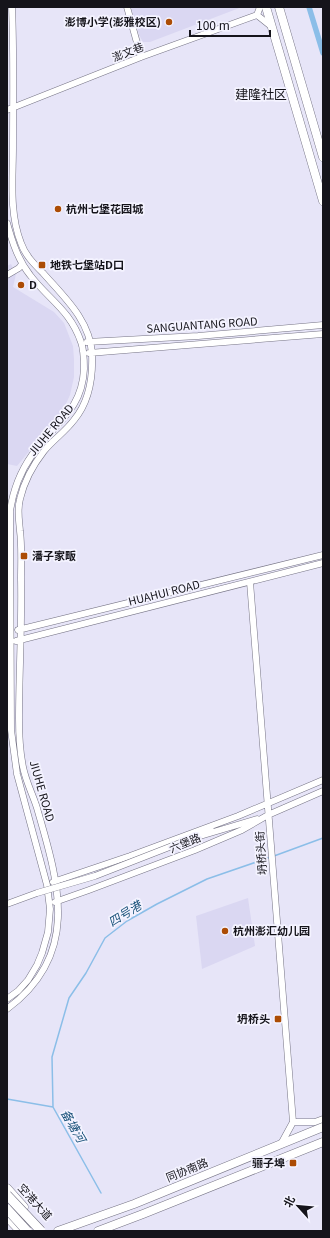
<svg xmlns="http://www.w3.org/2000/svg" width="330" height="1238" viewBox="0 0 330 1238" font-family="Georgia,'Noto Sans SC',serif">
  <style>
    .built { fill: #dad7f2 }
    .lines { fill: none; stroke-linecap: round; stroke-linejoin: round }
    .stream { stroke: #8bbee8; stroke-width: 1.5 }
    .canal { stroke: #8bbee8; stroke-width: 5.5 }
    .minor-casing { stroke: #767485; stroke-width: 7 }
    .major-casing { stroke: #767485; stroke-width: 9 }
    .minor { stroke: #fff; stroke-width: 6 }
    .major { stroke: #fff; stroke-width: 8 }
    .minor-bridge-casing { stroke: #767485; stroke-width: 7; stroke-linecap: butt }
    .highway-bridge-casing { stroke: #767485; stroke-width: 10; stroke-linecap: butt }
    .minor-bridge { stroke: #fff; stroke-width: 6 }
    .highway-bridge { stroke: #fff; stroke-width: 9 }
    .poi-dot { fill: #ac4c05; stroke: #f4f3ff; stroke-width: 1.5 }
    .labels { text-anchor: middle; stroke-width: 3.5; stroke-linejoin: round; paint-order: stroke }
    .poi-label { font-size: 11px; font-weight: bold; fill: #15141b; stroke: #f4f3ff; text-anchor: start }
    .street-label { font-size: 11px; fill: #15141b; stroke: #f4f3ff }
    .water-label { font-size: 12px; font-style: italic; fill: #185179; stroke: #f4f3ff }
    .quarter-label { font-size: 13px; fill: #15141b; stroke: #f4f3ff }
  </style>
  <rect width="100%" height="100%" fill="#e7e5f8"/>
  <path class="built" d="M 131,7 L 242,7 L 150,42 L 143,42 L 139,35 Z
    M 11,264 L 16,274 L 13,287 L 54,312 L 64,323 L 73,346 L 74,359 L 74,377 L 70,395 L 63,410 L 17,466 L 7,464 L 7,266 Z
    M 248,898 L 255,946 L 202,969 L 196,916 Z"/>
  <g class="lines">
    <path class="stream" d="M 274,856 L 323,838
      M 7,1099 L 53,1107
      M 101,1193 L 53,1107 L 52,1057 L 69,998 L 86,973 L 105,938 L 127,921 L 157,904 L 207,879 L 271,857"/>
    <path class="canal" d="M 309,7 L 323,53"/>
    <g class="minor-casing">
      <path id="minor" d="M 127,7 L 141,57
        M 257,15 L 272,27
        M 7,110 L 141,57 L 257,15 L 260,7
        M 7,223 C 12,241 18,260 30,275 C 49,300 70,310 81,342 C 84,350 84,360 84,369 C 82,412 53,424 32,455 C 20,472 13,491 10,511 L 11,730 L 17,774 L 47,885 L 50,909 L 48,932 L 42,953 L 37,965 L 28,980 L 18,991 L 7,999
        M 7,275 L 19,268 L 22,264
        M 87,342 L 198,336 L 323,325
        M 89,353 L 323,334
        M 250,582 L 293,1122 L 281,1144
        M 18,630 L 323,555
        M 16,641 L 323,563
        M 211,830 L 190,839 L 257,819
        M 53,882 L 130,856 L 238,816 L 323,780
        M 55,902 L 89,890 L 195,850 L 242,830 L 268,815 L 323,791
        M 7,1009 C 81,954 59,884 37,808 C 33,795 26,782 23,767 C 20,752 19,735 19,719 C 19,673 22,626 21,579 C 21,563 22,547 20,531 C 19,519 17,510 20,499 C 24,482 33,465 44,451 C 53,440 65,432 74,420 C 89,402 93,377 92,354 C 90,320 64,297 43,273 C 34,264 25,255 21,243 C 9,213 13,178 13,147 C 13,100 14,54 12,7
        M 293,1122 L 315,1122 L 323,1119"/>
    </g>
    <g class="major-casing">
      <path id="major" d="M 266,7 L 323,201
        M 279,7 L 323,157
        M 7,1188 L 24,1207
        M 7,1217 L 20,1231
        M 58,1231 L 134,1204 L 323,1127
        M 98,1231 L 143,1214 L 323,1142"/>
    </g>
    <use href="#minor" class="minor"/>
    <use href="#major" class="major"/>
    <g class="minor-bridge-casing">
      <path id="minor-bridge" d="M 7,904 L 37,893 L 95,876 L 190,839"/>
    </g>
    <g class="highway-bridge-casing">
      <path id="highway-bridge" d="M 7,1195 L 41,1231
        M 7,1209 L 27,1231"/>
    </g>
    <use href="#minor-bridge" class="minor-bridge"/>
    <use href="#highway-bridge" class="highway-bridge"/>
  </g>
  <g class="poi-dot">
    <circle cx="169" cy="22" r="4"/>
    <circle cx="58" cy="209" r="4"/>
    <rect x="38" y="261" width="8" height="8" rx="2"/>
    <circle cx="21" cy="285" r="4"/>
    <rect x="20" y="552" width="8" height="8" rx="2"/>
    <circle cx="225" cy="931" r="4"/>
    <rect x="274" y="1015" width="8" height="8" rx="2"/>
    <rect x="289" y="1159" width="8" height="8" rx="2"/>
  </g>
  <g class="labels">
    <g class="poi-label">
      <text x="161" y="26" text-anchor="end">澎博小学(澎雅校区)</text>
      <text x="66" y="213">杭州七堡花园城</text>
      <text x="50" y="269">地铁七堡站D口</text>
      <text x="29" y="289">D</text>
      <text x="32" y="560">潘子家畈</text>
      <text x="233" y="935">杭州澎汇幼儿园</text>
      <text x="270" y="1023" text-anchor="end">坍桥头</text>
      <text x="285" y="1167" text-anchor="end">骊子埠</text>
    </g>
    <g class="street-label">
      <text transform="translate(128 52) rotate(-21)" y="4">澎文巷</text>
      <text transform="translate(202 325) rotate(-4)" y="4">SANGUANTANG ROAD</text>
      <text transform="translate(51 430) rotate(-50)" y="4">JIUHE ROAD</text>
      <text transform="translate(164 593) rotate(-14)" y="4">HUAHUI ROAD</text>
      <text transform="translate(42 791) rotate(74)" y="4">JIUHE ROAD</text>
      <text transform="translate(185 843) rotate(-22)" y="4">六堡路</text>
      <text transform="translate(261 853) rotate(-94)" y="4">坍桥头街</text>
      <text transform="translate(187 1170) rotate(-22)" y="4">同协南路</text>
      <text transform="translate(35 1202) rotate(48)" y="4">空港大道</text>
    </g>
    <g class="water-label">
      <text transform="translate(125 914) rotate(-32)" y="4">四号港</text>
      <text transform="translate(73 1126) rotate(60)" y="4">备塘河</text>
    </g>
    <g class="quarter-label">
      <text x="261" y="99">建隆社区</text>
    </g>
  </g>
  <rect width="330" height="1238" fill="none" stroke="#15141b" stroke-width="16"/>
  <g transform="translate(298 1206) rotate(297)" stroke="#f4f3ff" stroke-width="3" paint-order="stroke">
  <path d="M0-3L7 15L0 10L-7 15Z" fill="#15141b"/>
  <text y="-6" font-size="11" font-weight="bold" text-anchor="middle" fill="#15141b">北</text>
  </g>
  <path d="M190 30v6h80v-6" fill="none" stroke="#15141b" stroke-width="2"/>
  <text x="196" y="30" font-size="12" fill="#15141b" stroke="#f4f3ff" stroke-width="3" paint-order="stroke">100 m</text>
</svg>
